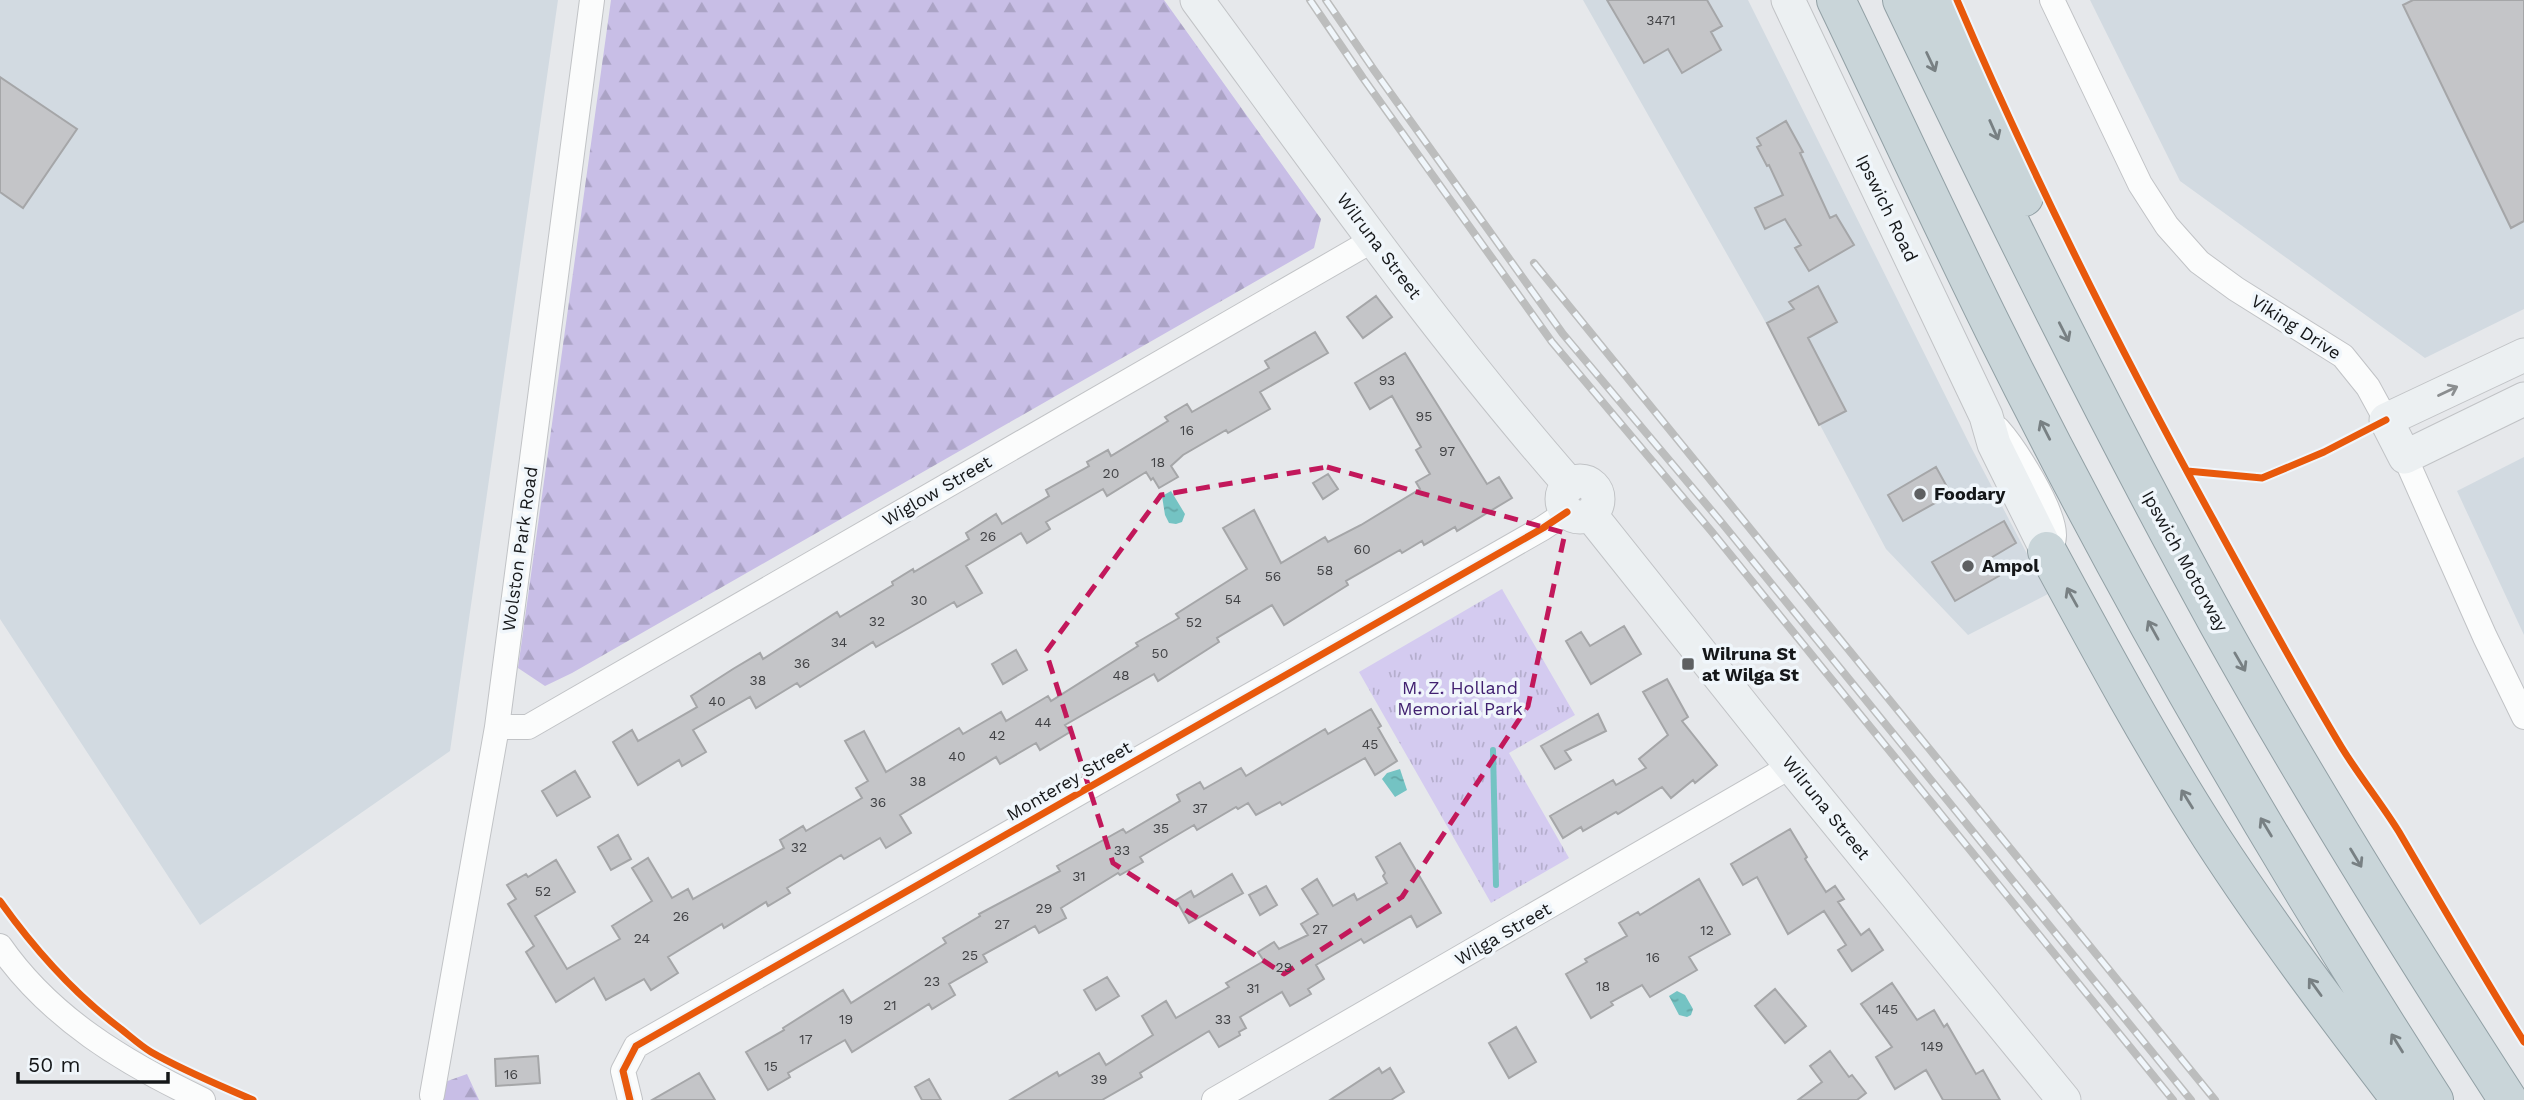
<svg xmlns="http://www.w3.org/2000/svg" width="2524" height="1100" viewBox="0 0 2524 1100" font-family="'Work Sans',sans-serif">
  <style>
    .built { fill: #d2dae1 }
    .grass { fill: url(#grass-tufts) }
    .forest { fill: url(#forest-firs) }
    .water { fill: url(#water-ripples) }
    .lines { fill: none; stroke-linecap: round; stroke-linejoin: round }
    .stream { stroke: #74c3c3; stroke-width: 6 }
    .building { fill: #c4c5c8; stroke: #a5a6a8; stroke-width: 2 }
    .street-casing { stroke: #c1c3c6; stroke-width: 26 }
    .secondary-casing { stroke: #c1c3c6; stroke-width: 35 }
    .highway-casing { stroke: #92a0a5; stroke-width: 40 }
    .street { stroke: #fbfcfc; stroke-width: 24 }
    .secondary { stroke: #ecf0f2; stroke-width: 33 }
    .highway { stroke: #c9d5d9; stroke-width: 38 }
    .rail-casing { stroke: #bcbdbd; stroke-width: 8 }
    .rail { stroke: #f0f6fb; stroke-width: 5; stroke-dasharray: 16; stroke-linecap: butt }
    .cycleway-casing { stroke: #f0f6fb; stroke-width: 11 }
    .cycleway { stroke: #e8590c; stroke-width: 7 }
    .oneway { stroke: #788083 }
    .oneway2 { stroke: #8b8e90 }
    .marked { fill: none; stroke: #c2185b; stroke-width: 5; stroke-dasharray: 14 9; stroke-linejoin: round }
    .poi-dot { fill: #5e6062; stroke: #f0f6fb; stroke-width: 2.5 }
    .labels { text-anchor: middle; stroke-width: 7; stroke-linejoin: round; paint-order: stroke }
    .number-label { font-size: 14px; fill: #414245 }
    .street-label { font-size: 18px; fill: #151719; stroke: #f0f6fb }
    .poi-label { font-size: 18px; font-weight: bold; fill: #151719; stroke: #f0f6fb; text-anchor: start }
    .park-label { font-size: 18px; fill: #412170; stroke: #f0f6fb }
  </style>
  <defs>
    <pattern id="grass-tufts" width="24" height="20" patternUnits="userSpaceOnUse" patternTransform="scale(1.75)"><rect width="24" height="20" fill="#d4cbf0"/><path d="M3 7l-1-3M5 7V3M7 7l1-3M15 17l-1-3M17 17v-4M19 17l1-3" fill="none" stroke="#b5aecd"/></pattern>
    <pattern id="forest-firs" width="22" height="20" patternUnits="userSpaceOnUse" patternTransform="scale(1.75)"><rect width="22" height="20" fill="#c8bee6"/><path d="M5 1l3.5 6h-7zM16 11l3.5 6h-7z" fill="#aba3c5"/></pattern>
    <pattern id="water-ripples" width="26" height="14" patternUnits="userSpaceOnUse" patternTransform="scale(1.75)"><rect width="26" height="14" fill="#74c3c3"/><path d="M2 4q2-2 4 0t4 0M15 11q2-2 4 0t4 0" fill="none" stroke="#64a7a7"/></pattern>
  </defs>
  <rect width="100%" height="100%" fill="#e6e8eb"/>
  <path class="built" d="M 0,0 L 558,0 L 450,751 L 200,925 L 0,619 Z
    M 1583,0 L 1748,0 L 1971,447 L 2048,594 L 1968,635 L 1886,549 L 1762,316 Z
    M 2090,0 L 2524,0 L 2524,309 L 2425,358 L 2180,181 Z
    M 2524,457 L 2524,635 L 2457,491 Z"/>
  <path class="grass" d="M 1502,589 L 1575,715 L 1509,753 L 1569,858 L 1491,903 L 1359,672 Z"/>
  <path class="forest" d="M 611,0 L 1164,0 L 1321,219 L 1314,248 L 572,673 L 545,686 L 518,668 Z
    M 467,1074 L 479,1100 L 440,1100 L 442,1083 Z"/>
  <path class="water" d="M 1171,491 L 1185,514 L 1182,522 L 1176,524 L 1169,523 L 1165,515 L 1162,496 Z
    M 1400,769 L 1407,790 L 1395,797 L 1382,779 L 1387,773 Z
    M 1677,991 L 1685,995 L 1693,1009 L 1691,1015 L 1687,1017 L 1679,1015 L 1669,996 Z"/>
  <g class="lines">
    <path class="stream" d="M 1493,750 L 1496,885"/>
  </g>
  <path class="building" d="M 1607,0 L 1707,0 L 1722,26 L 1711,32 L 1721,50 L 1682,73 L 1668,49 L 1644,63 Z
    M 2413,0 L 2524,0 L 2524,221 L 2511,228 L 2403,5 Z
    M 0,77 L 77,129 L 23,208 L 0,192 Z
    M 1786,121 L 1803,152 L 1800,153 L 1830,218 L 1836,215 L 1854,245 L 1809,271 L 1795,248 L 1801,245 L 1785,219 L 1765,229 L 1755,208 L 1783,195 L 1769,165 L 1767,166 L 1757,147 L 1761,145 L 1757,138 Z
    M 1818,286 L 1837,322 L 1808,338 L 1846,411 L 1819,425 L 1767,323 L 1794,309 L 1789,302 Z
    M 1376,296 L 1392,317 L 1363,338 L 1347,317 Z
    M 1315,332 L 1328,353 L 1260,392 L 1270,409 L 1228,433 L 1226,430 L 1183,455 L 1171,466 L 1178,477 L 1159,488 L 1153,478 L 1151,480 L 1146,472 L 1107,496 L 1103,489 L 1046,522 L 1050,529 L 1027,543 L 1021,533 L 966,566 L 982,593 L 957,607 L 954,602 L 876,647 L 873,642 L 800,687 L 797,683 L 756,708 L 750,697 L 693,730 L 706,752 L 682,766 L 679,760 L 638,785 L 613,742 L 632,730 L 638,741 L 697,707 L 691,696 L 733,669 L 760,653 L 763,659 L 837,612 L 840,617 L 893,585 L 892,582 L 913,569 L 914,572 L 969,539 L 966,533 L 996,514 L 1002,524 L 1049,496 L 1046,490 L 1089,466 L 1087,462 L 1108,450 L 1111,456 L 1168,421 L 1165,417 L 1187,404 L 1192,412 L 1269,368 L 1265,361 Z
    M 1405,353 L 1487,484 L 1499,477 L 1512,498 L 1457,531 L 1455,527 L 1424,545 L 1422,541 L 1402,553 L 1400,550 L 1346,581 L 1348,585 L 1284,625 L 1272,605 L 1217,638 L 1219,642 L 1158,681 L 1154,674 L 1065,725 L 1070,732 L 1040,750 L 1036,743 L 1000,764 L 996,757 L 900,815 L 911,833 L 886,848 L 880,838 L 844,859 L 841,855 L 787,888 L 790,893 L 768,906 L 766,902 L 724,928 L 722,924 L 668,957 L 678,973 L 651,990 L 644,979 L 606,1000 L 594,978 L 556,1002 L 526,952 L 534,946 L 508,904 L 516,899 L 507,885 L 526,874 L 528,877 L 556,860 L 575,892 L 535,916 L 567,969 L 620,939 L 612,926 L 652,901 L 632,868 L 648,858 L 672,898 L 688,889 L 693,899 L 784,848 L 780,840 L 803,826 L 806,831 L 862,798 L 856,788 L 868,781 L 845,741 L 864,731 L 886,772 L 959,728 L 963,734 L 1001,712 L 1006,721 L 1048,696 L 1051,701 L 1138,646 L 1136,643 L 1179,618 L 1176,614 L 1247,569 L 1223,528 L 1254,510 L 1281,563 L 1325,537 L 1328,542 L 1361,525 L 1420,489 L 1416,482 L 1430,474 L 1416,450 L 1421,447 L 1392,396 L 1370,409 L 1355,383 Z
    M 1936,467 L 1951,494 L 1903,521 L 1888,495 Z
    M 1328,474 L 1338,489 L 1323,499 L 1313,483 Z
    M 2004,521 L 2016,543 L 1989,559 L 1999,576 L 1955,601 L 1932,562 Z
    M 1624,626 L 1641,654 L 1591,684 L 1566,641 L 1581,632 L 1590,646 Z
    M 1016,650 L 1027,670 L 1003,684 L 992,664 Z
    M 1667,679 L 1688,717 L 1682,721 L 1717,765 L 1695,783 L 1693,780 L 1671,798 L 1662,787 L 1618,814 L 1616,812 L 1583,831 L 1581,827 L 1563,838 L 1550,816 L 1613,780 L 1616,785 L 1646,768 L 1639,759 L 1668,735 L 1643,692 Z
    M 1371,709 L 1381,726 L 1378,728 L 1397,761 L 1375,775 L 1365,758 L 1282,805 L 1280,802 L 1256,815 L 1248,803 L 1238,809 L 1236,807 L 1197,830 L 1194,825 L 1140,857 L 1143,862 L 1120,875 L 1118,873 L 1061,908 L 1066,918 L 1039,933 L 1035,926 L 983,955 L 987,962 L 949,984 L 955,995 L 932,1009 L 929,1004 L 852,1052 L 845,1040 L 788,1073 L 790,1077 L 768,1090 L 746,1052 L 784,1030 L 783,1028 L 843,990 L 851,1003 L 946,943 L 943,938 L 980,916 L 979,914 L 1060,871 L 1057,866 L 1123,829 L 1126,833 L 1180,801 L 1177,795 L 1200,782 L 1204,789 L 1241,768 L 1246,776 L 1325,729 L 1328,734 Z
    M 1598,714 L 1606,731 L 1565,751 L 1571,760 L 1555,769 L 1541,746 Z
    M 575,771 L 590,797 L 557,816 L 542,791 Z
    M 1790,829 L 1807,857 L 1805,859 L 1826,892 L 1835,886 L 1844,899 L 1838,902 L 1861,935 L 1869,929 L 1883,950 L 1852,971 L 1838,950 L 1846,945 L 1824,911 L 1788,934 L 1757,877 L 1743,885 L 1731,864 Z
    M 618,835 L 631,859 L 611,870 L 598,847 Z
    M 1400,843 L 1441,913 L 1417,927 L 1411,916 L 1364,943 L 1361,939 L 1316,965 L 1324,979 L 1308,989 L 1311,994 L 1290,1006 L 1282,992 L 1240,1017 L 1246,1028 L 1239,1032 L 1240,1035 L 1219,1047 L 1209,1031 L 1140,1073 L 1142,1077 L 1102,1100 L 1010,1100 L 1057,1072 L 1059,1076 L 1099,1053 L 1106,1065 L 1153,1035 L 1142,1016 L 1166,1001 L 1176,1018 L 1229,987 L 1226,983 L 1264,961 L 1258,952 L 1274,942 L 1279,949 L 1308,935 L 1301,924 L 1318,914 L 1302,889 L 1317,879 L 1333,906 L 1354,894 L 1357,900 L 1387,883 L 1383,876 L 1385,873 L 1376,857 Z
    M 1232,874 L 1243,893 L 1189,923 L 1176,900 L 1191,891 L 1194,897 Z
    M 1699,879 L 1730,934 L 1689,957 L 1697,970 L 1650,997 L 1642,985 L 1611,1002 L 1613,1005 L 1591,1018 L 1566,974 L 1587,962 L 1585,959 L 1627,936 L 1619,923 L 1638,912 L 1640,915 Z
    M 1266,886 L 1277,905 L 1260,915 L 1249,895 Z
    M 1107,977 L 1119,996 L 1096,1010 L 1084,990 Z
    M 1892,983 L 1917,1020 L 1934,1010 L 1944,1027 L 1947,1024 L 1976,1074 L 1983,1070 L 2000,1100 L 1943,1100 L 1926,1070 L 1895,1089 L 1876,1057 L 1892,1047 L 1861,1004 Z
    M 1775,989 L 1806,1026 L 1785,1043 L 1755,1006 Z
    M 1516,1027 L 1536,1062 L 1509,1078 L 1489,1043 Z
    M 1830,1051 L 1849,1077 L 1852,1075 L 1866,1093 L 1857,1100 L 1798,1100 L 1822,1082 L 1810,1066 Z
    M 538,1056 L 540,1083 L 496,1086 L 495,1059 Z
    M 1379,1068 L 1382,1073 L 1390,1068 L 1404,1092 L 1391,1100 L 1330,1100 Z
    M 699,1073 L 715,1100 L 652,1100 Z
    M 929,1079 L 941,1100 L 922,1100 L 915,1087 Z"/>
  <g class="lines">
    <g class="street-casing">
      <path id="street" d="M 2052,0 L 2140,184 L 2167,226 L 2199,262 L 2236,289 L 2343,356 L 2368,387 L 2386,420
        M 1998,429 C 2015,448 2055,511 2054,536 C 2054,542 2051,546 2047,551
        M 2405,457 L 2485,637 L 2524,717
        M 497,727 L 528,727 L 1373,240
        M 0,946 C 50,1018 125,1063 203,1100
        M 432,1095 L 497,727 L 592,0
        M 630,1100 L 623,1071 L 636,1046 L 1543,528 L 1567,512
        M 1214,1100 L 1791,766"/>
    </g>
    <g class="secondary-casing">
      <path id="secondary" d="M 1197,0 C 1317,163 1436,332 1570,485
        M 1788,0 L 1986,416 L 1994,444 L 2047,551
        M 2524,355 L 2386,420 L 2405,457 L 2524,399
        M1562 499a18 18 0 1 1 36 0a18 18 0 1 1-36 0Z
        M 1590,514 L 1791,766 L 2064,1100"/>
    </g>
    <g class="highway-casing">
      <path id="highway" d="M 1836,0 C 1889,110 1940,221 1994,330 C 2125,594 2274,852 2434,1100
        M 1902,0 C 2003,211 2106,420 2219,625 C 2309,787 2407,944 2508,1100
        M 1937,0 L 2024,197
        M 2047,551 C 2099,647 2152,745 2211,837 C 2270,928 2335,1014 2401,1100"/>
    </g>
    <use href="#street" class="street"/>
    <use href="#secondary" class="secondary"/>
    <use href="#highway" class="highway"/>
    <g class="rail-casing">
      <path id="rail" d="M 1310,0 L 1363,78 L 1552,342 L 1712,532 L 2173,1100
        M 1326,0 L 1374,70 L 1563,334 L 1722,523 L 2191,1100
        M 1534,263 L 2215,1100"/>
    </g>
    <use href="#rail" class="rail"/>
    <g class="cycleway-casing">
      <path id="cycleway" d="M 1957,0 C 2033,178 2120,350 2213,519 C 2255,596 2297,673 2342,748 C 2360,777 2381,803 2399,832 C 2440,902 2481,973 2524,1042
        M 2187,471 L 2262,478 L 2324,452 L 2386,420
        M 0,901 C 35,950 73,993 121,1029 C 131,1037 141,1046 151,1052 C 184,1071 219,1085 253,1100
        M 630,1100 L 623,1071 L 636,1046 L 1543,528 L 1567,512"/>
    </g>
    <use href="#cycleway" class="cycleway"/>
  </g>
  <defs><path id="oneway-shaft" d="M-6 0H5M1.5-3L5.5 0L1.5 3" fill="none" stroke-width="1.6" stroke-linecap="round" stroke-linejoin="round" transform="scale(1.75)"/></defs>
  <g class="oneway">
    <use href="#oneway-shaft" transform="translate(1931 62) rotate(65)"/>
    <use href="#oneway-shaft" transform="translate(1994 130) rotate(66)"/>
    <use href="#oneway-shaft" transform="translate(2064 332) rotate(63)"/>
    <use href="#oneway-shaft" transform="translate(2045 430) rotate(-117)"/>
    <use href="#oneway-shaft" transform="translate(2072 597) rotate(-119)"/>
    <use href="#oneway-shaft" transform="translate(2153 630) rotate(-119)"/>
    <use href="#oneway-shaft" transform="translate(2240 662) rotate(60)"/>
    <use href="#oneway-shaft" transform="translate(2187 799) rotate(-122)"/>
    <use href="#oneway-shaft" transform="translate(2266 827) rotate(-121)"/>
    <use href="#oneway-shaft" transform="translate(2356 858) rotate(59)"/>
    <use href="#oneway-shaft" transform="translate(2315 987) rotate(-126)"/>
    <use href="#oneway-shaft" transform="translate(2397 1043) rotate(-122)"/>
  </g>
  <use class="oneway2" href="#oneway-shaft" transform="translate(2448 391) rotate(-25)"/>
  <path class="marked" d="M 1327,467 L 1565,533 L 1528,706 L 1402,897 L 1284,974 L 1113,863 L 1046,652 L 1161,495 Z"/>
  <g class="poi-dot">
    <circle cx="1920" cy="494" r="7"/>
    <circle cx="1968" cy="566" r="7"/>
    <rect x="1681" y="657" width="14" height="14" rx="3.5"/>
  </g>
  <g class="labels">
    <g class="number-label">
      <text x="1661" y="25">3471</text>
      <text x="1387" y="385">93</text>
      <text x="1424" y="421">95</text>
      <text x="1187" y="435">16</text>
      <text x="1447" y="456">97</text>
      <text x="1158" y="467">18</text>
      <text x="1111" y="478">20</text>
      <text x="988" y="541">26</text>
      <text x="1362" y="554">60</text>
      <text x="1325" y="575">58</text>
      <text x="1273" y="581">56</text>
      <text x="1233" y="604">54</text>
      <text x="919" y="605">30</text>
      <text x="877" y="626">32</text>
      <text x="1194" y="627">52</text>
      <text x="839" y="647">34</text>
      <text x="1160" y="658">50</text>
      <text x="802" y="668">36</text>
      <text x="1121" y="680">48</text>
      <text x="758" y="685">38</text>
      <text x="717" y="706">40</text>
      <text x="1043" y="727">44</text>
      <text x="997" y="740">42</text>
      <text x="1370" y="749">45</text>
      <text x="957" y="761">40</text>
      <text x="918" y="786">38</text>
      <text x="878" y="807">36</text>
      <text x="1200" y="813">37</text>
      <text x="1161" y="833">35</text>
      <text x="799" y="852">32</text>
      <text x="1122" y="855">33</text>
      <text x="1079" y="881">31</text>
      <text x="543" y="896">52</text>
      <text x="1044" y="913">29</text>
      <text x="681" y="921">26</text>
      <text x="1002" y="929">27</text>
      <text x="1320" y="934">27</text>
      <text x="1707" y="935">12</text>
      <text x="642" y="943">24</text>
      <text x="970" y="960">25</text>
      <text x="1653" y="962">16</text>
      <text x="1284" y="972">29</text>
      <text x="932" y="986">23</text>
      <text x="1603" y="991">18</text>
      <text x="1253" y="993">31</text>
      <text x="890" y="1010">21</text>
      <text x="1887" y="1014">145</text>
      <text x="846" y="1024">19</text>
      <text x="1223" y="1024">33</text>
      <text x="806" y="1044">17</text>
      <text x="1932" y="1051">149</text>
      <text x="771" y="1071">15</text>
      <text x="511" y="1079">16</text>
      <text x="1099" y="1084">39</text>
    </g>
    <g class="street-label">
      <text transform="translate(1887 208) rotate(64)" y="6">Ipswich Road</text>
      <text transform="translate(1379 246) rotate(53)" y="6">Wilruna Street</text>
      <text transform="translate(2296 327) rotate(33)" y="6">Viking Drive</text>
      <text transform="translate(937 491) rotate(-30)" y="6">Wiglow Street</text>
      <text transform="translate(520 549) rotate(-82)" y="6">Wolston Park Road</text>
      <text transform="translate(2185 561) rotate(61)" y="6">Ipswich Motorway</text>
      <text transform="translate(1069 781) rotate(-30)" y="6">Monterey Street</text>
      <text transform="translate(1826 808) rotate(51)" y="6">Wilruna Street</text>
      <text transform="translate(1503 934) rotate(-30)" y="6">Wilga Street</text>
    </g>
    <g class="poi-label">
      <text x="1934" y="500">Foodary</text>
      <text x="1982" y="572">Ampol</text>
      <text x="1702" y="660">Wilruna St<tspan x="1702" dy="21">at Wilga St</tspan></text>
    </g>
    <g class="park-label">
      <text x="1460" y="694">M. Z. Holland<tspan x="1460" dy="21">Memorial Park</tspan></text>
    </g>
  </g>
  <path d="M18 1072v10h150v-10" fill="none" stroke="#151719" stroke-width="3.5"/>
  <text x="28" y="1072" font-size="21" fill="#151719" stroke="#f0f6fb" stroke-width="5" paint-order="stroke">50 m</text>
</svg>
